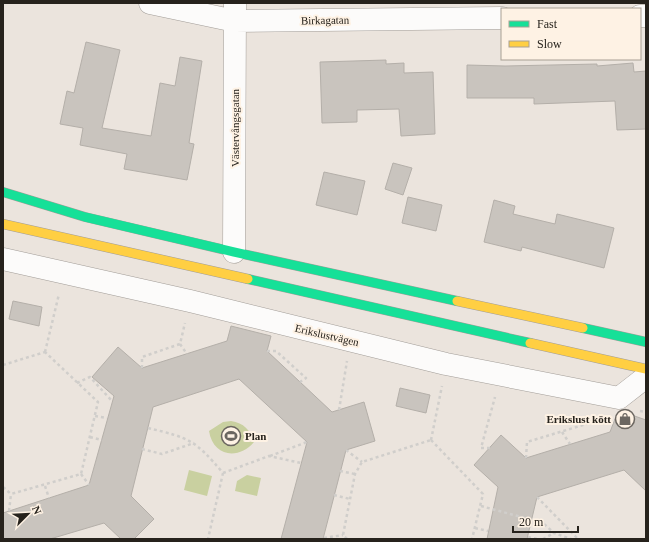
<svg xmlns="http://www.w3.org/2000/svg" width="649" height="542" viewBox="0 0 649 542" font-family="'Times New Roman',serif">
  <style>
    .green { fill: #c9d0a0 }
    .building { fill: #c9c4be; stroke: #b4afa9 }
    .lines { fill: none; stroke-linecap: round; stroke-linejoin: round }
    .street-casing { stroke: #a29d98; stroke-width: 23 }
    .fast-casing { stroke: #a29d98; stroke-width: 10 }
    .slow-casing { stroke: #a29d98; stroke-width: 10 }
    .path { stroke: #d0cecb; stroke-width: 2.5; stroke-dasharray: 3 3; stroke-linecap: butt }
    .street { stroke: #fcfbfa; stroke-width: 22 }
    .fast { stroke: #16e098; stroke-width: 9 }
    .slow { stroke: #ffcf43; stroke-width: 9 }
    .labels { text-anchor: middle; stroke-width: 4; stroke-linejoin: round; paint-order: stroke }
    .street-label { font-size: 11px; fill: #26221c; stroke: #fef2e4 }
    .poi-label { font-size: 11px; font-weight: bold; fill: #26221c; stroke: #fef2e4; text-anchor: end }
  </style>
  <rect width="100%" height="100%" fill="#ebe4dd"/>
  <path class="green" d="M 231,421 C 244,423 250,430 254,442 C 239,460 213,457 209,431 L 223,422 Z
    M 189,470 L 212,476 L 207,496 L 184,490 Z
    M 247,475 L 261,478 L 257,496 L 235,491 L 237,481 Z"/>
  <path class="building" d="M 86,42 L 120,50 L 102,128 L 151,136 L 160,83 L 175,86 L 180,57 L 202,61 L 189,143 L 194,144 L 187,180 L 124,169 L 127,154 L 80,145 L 83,128 L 60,124 L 67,91 L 74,93 Z
    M 386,60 L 386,64 L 404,63 L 404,73 L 433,72 L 435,134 L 401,136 L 399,109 L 357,110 L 357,122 L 322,123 L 320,62 Z
    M 633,63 L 634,72 L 646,71 L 646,129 L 617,130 L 615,101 L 534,104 L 534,98 L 467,98 L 467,65 L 505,66 L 597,64 L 597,66 Z
    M 393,163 L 412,168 L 403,195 L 385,189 Z
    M 324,172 L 365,181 L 357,215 L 316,205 Z
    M 408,197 L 442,205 L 436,231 L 402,223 Z
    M 494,200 L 515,206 L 513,214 L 555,224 L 557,214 L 614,228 L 604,268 L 522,247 L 521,251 L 484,242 Z
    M 13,301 L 42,307 L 39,326 L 9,319 Z
    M 231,326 L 271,336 L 267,351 L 332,412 L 364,402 L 375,441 L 346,450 L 323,539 L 281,539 L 307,442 L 239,379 L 153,407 L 131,496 L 154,519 L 134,539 L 121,539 L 104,523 L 50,539 L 3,539 L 3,513 L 89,485 L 114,396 L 92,377 L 118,347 L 142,368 L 227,341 Z
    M 400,388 L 430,395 L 426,413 L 396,406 Z
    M 623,412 L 646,420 L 646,491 L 624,470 L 537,497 L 527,539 L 487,539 L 498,487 L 474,465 L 501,435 L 526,458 L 610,432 L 615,419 L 620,420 Z"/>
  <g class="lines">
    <g class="street-casing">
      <path id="street" d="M 150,3 L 235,21 L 502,18
        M 640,16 L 646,16
        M 234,252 L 235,3
        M 3,259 L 190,301 L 446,364 L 619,398 L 646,377"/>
    </g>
    <g class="fast-casing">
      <path id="fast" d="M 3,192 L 85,217 L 234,252 L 457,301
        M 248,279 L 530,343
        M 583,328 L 646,342"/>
    </g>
    <g class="slow-casing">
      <path id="slow" d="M 3,224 L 248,279
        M 457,301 L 583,328
        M 530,343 L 646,369"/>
    </g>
    <path class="path" d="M 180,344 L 187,354
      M 267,351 L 276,351 L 306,378 L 300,382
      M 45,352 L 59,294
      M 3,365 L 45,352
      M 142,368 L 142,357 L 180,344 L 185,323
      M 77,383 L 90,377 L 112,401
      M 339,410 L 347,361
      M 640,411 L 646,412
      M 95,416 L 107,418
      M 148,428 C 190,438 195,440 223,473 L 208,539
      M 562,432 L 570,444
      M 90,437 L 102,440
      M 431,440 L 483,494 L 472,539
      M 431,440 L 442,386
      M 490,448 L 481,448 L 495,397
      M 142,449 L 162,454 L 194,443
      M 346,450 L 362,462
      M 270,456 L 307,442
      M 526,458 L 527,442 L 596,421 L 598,416
      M 340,471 L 355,474
      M 223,473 L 269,456 L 301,463
      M 81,474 L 89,485
      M 45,486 L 49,498
      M 3,487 L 11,494 L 81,474 L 98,402 L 45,352
      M 334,495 L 350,499
      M 537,497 L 578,539
      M 481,506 L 543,523 L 554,533 L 571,539
      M 9,511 L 11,494
      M 475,528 L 488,531
      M 528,537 L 537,539
      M 324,538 L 343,535
      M 347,539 L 343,535 L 355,474 L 362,462 L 431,440
      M 543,539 L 554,533"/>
    <use href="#street" class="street"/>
    <use href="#fast" class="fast"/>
    <use href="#slow" class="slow"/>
  </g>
  <defs>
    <g id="shop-ring" transform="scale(1)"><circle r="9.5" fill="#fef2e4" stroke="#6b6660" stroke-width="1.5"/><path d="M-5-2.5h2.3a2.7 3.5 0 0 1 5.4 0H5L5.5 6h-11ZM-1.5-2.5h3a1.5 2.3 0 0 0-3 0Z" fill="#6b6660"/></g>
    <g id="stadium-ring" transform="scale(1)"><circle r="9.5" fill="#fef2e4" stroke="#6b6660" stroke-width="1.5"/><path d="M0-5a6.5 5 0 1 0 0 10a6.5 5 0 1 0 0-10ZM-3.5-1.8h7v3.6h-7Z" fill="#6b6660"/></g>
  </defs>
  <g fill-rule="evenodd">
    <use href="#shop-ring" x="625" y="419"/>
    <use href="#stadium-ring" x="231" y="436"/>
  </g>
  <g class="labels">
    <g class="street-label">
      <text transform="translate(325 20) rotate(-1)" y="4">Birkagatan</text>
      <text transform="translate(235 128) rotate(-90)" y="4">Västervångsgatan</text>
      <text transform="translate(327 335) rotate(13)" y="4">Erikslustvägen</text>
    </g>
    <g class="poi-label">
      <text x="611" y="423">Erikslust kött</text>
      <text x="245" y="440" text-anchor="start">Plan</text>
    </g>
  </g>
  <rect width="649" height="542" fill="none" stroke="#26221c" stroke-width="8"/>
  <rect x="501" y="8" width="140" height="52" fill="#fef2e4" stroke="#a89f94"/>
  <rect x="509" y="21" width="20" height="6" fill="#16e098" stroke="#a89f94"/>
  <text x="537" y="28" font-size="12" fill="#26221c">Fast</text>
  <rect x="509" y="41" width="20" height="6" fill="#ffcf43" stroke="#a89f94"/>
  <text x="537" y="48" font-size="12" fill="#26221c">Slow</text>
  <g transform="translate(28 514) rotate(66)" stroke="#fef2e4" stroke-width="3" paint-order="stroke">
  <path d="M0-3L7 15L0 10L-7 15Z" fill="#26221c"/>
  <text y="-6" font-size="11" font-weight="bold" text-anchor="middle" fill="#26221c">N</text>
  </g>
  <path d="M513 526v6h65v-6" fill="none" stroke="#26221c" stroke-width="2"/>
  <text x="519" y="526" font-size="12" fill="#26221c" stroke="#fef2e4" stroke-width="3" paint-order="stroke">20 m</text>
</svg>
